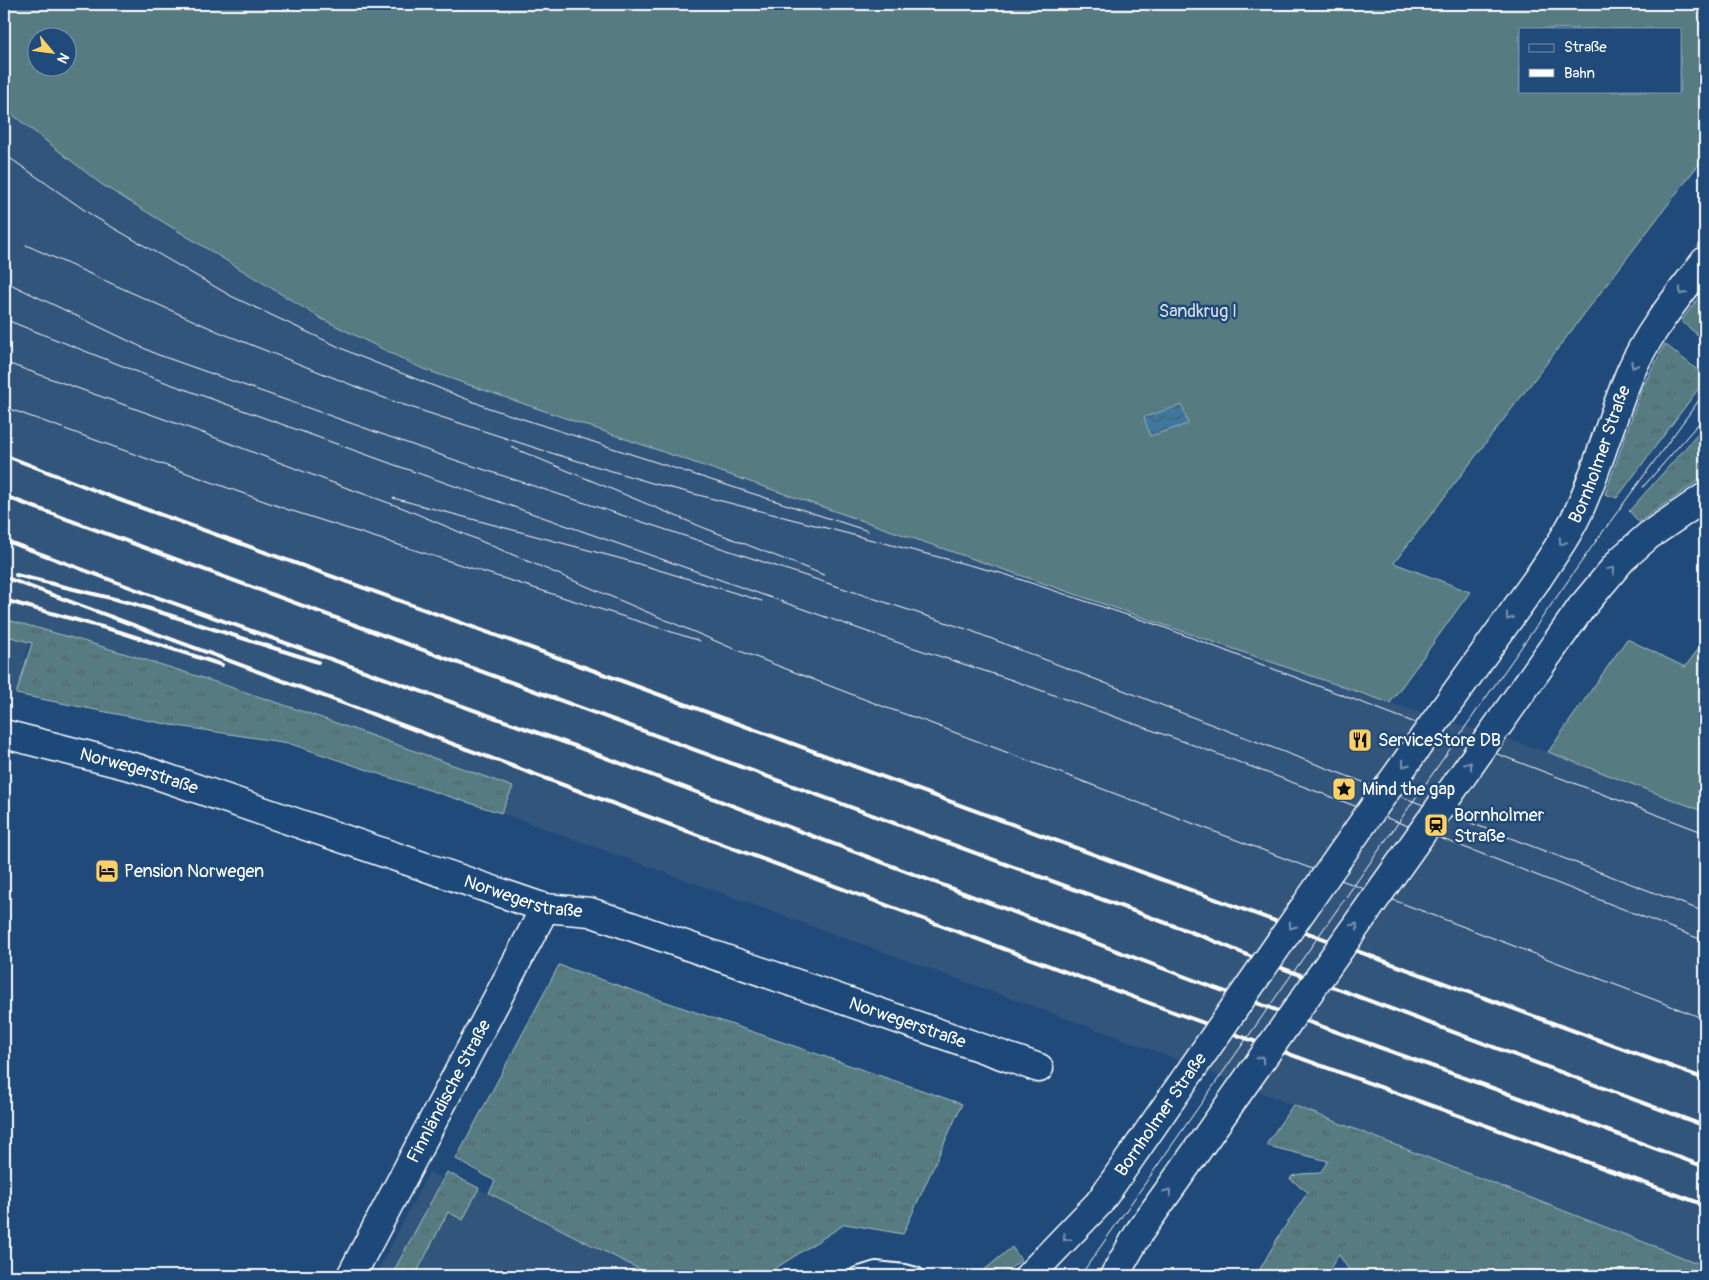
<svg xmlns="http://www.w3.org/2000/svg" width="1709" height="1280" viewBox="0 0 1709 1280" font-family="Pangolin,sans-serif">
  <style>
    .built { fill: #33547c }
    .grass { fill: url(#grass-tufts); stroke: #aabec0 }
    .garden { fill: #567c82; stroke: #aabec0; fill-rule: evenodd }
    .water { fill: url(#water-waves); stroke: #8cadc4 }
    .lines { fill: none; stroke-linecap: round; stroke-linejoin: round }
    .service-casing { stroke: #fff; stroke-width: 20 }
    .minor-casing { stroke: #fff; stroke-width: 31 }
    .primary-casing { stroke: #fff; stroke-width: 31 }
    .service { stroke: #1f4a7a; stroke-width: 16 }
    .minor { stroke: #1f4a7a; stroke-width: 28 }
    .primary { stroke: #1f4a7a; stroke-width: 28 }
    .tram { stroke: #fff; stroke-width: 1 }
    .rail { stroke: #fff; stroke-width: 4 }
    .primary-bridge-casing { stroke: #fff; stroke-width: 31; stroke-linecap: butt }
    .primary-bridge { stroke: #1f4a7a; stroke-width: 28 }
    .oneway { stroke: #7992af }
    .labels { text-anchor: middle; stroke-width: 5; stroke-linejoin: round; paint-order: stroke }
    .park-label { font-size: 18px; fill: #d5dee0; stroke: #1f4a7a }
    .street-label { font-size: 18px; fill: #fff; stroke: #1f4a7a }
    .poi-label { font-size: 18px; fill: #fff; stroke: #1f4a7a; text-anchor: start }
  </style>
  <defs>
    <pattern id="grass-tufts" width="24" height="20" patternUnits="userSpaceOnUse" patternTransform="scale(1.25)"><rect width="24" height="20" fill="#567c82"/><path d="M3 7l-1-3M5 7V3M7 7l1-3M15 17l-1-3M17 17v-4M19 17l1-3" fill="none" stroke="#516467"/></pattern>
    <pattern id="water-waves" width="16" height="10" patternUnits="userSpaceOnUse" patternTransform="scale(1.25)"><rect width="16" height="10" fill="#40779d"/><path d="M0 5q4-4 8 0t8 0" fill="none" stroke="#475f70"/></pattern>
  </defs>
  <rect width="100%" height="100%" fill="#1f4a7a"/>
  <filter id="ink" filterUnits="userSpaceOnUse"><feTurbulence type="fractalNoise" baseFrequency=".02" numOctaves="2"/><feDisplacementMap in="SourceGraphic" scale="10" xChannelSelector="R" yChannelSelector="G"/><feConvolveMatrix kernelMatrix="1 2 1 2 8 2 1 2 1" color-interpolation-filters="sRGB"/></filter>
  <g filter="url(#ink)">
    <path class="built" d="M 4,108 L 101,184 L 322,319 L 423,369 L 1390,703 L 1548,752 L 1705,812 L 1705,1266 L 1139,1045 L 501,813 L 513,787 L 35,627 L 4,619 Z
      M 4,635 L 30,641 L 16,694 L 4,691 Z
      M 429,1172 L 441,1178 L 489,1193 L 653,1276 L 375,1276 Z"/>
    <path class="grass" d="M 1705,289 L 1705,341 L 1681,321 Z
      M 1665,344 L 1705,376 L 1705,380 L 1617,498 L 1605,494 L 1642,388 Z
      M 1705,426 L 1705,476 L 1639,522 L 1629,511 Z
      M 4,619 C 177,665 345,725 513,787 L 501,813 L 391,778 L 288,743 L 171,725 L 16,694 L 32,643 L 4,635 Z
      M 559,965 L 962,1104 L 903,1234 L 845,1224 L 776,1268 L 769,1276 L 653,1276 L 489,1193 L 495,1181 L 456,1159 Z
      M 1293,1105 L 1705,1266 L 1705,1276 L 1356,1276 L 1349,1270 L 1339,1255 L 1325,1276 L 1256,1276 L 1280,1234 L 1308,1192 L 1290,1179 L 1292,1176 L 1300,1174 L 1320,1173 L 1328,1161 L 1268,1146 L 1267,1143 Z
      M 447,1172 L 479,1188 L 463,1220 L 448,1212 L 415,1276 L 391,1276 Z
      M 1012,1247 L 1021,1260 L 1001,1276 L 977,1276 Z"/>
    <path class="garden" d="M 4,4 L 1705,4 L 1705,156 L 1394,563 L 1470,592 L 1390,703 L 423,369 L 322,319 L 101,184 L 4,108 ZM 1520,29 L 1680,29 L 1680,91 L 1520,91 ZM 38,38 L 68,38 L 68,68 L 38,68 Z
      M 1627,639 L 1685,667 L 1705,640 L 1705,812 L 1548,752 Z"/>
    <path class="water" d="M 1182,405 L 1188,424 L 1150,436 L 1144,417 Z"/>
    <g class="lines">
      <g class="service-casing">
        <path id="service" d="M 857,1276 L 876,1270 L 905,1273 L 916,1276"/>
      </g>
      <g class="minor-casing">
        <g id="minor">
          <path id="s1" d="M 4,734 L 137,768 L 545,908 L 590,912 L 1039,1068"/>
          <path id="s2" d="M 351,1276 L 545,908"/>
        </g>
      </g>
      <g class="primary-casing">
        <g id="primary">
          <path id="s3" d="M 1538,578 C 1553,555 1570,532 1581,506 C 1600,462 1612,415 1631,371 C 1648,332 1680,294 1705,261"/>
          <path d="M 1581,608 L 1622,559 L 1648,536 L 1705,497"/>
          <path d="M 1029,1276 L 1099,1203"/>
          <path d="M 1114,1276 L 1140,1231"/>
        </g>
      </g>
      <use href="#service" class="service"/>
      <use href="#minor" class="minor"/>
      <use href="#primary" class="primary"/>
      <path class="tram" d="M 4,154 L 93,216 L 231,296 L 356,355 L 489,408 L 868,531
        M 26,245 L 219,332 L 397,403
        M 4,281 L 156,354 L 449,458 L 969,630 L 1205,722 L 1705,912
        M 4,319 L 148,376 L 395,465 L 902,644 L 1012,680 L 1196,746 L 1477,852 L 1705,941
        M 4,362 L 206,434
        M 392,401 L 548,452 L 652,483 L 1004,574 L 1163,627 L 1705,833
        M 4,407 L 286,509 L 700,641
        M 200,432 L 336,484 L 403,508 L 727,646 L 887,708 L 922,720 L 1705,1019
        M 511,447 L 702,527 L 824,575
        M 1643,487 L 1705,416
        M 393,498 L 622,559 L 762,601
        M 1080,1276 L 1591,548 L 1705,392"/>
      <path class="rail" d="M 4,455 L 117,499 L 584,667 L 1705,1079
        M 4,496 L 1207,938 L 1252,957 L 1705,1126
        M 4,540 L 148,594 L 572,745 L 1215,988 L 1520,1098 L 1705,1167
        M 16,575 L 131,603 L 318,662
        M 4,577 L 1168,1010 L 1705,1205
        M 4,600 L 120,632 L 222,665"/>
      <g class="primary-bridge-casing">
        <g id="primary-bridge">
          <path id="s4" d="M 1099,1203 L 1374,807 L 1538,578"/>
          <path d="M 1140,1231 L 1581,608"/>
        </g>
      </g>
      <use href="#primary-bridge" class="primary-bridge"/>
    </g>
    <defs><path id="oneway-chevron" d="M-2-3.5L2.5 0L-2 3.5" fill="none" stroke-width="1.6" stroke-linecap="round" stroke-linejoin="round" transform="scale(1.25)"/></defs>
    <g class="oneway">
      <use href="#oneway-chevron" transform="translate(1682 292) rotate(127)"/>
      <use href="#oneway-chevron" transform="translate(1634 365) rotate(118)"/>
      <use href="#oneway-chevron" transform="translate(1562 542) rotate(123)"/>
      <use href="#oneway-chevron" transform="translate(1612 570) rotate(-50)"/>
      <use href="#oneway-chevron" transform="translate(1509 617) rotate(125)"/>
      <use href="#oneway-chevron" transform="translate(1405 764) rotate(125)"/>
      <use href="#oneway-chevron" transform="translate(1469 765) rotate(-55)"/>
      <use href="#oneway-chevron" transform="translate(1292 926) rotate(125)"/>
      <use href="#oneway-chevron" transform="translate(1355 926) rotate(-55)"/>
      <use href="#oneway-chevron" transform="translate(1261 1059) rotate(-55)"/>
      <use href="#oneway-chevron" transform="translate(1168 1192) rotate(-55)"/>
      <use href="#oneway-chevron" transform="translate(1066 1238) rotate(133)"/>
    </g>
  </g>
  <defs>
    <g id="restaurant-square" transform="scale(1.25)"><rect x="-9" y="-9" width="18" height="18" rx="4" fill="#ffd166" stroke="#1f4a7a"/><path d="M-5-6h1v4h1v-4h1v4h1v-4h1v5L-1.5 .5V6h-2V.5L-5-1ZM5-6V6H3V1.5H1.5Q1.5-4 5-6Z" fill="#111"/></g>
    <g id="sight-square" transform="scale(1.25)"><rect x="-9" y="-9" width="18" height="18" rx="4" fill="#ffd166" stroke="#1f4a7a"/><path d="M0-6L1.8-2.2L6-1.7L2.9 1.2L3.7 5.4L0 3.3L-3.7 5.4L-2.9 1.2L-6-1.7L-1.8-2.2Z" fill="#111"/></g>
    <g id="station-square" transform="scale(1.25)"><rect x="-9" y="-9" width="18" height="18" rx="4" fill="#ffd166" stroke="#1f4a7a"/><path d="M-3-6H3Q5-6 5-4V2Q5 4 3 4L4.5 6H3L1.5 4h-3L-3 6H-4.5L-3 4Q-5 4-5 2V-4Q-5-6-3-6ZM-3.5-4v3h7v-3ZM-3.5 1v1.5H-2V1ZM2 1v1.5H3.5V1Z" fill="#111"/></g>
    <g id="hotel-square" transform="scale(1.25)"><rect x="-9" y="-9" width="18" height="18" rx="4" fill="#ffd166" stroke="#1f4a7a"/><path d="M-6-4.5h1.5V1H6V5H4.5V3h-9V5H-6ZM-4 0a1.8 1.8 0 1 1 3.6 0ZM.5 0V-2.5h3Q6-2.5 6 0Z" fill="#111"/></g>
  </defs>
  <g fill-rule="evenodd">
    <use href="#restaurant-square" x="1360" y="740"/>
    <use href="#sight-square" x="1344" y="789"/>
    <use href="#station-square" x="1436" y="825"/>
    <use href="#hotel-square" x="107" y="871"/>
  </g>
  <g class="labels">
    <g class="park-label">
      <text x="1198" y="317">Sandkrug I</text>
    </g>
    <g class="street-label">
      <text dy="6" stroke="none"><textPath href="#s3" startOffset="139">Bornholmer Straße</textPath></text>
      <text dy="6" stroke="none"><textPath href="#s1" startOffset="140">Norwegerstraße</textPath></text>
      <text dy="6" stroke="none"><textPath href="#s1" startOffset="545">Norwegerstraße</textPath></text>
      <text dy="6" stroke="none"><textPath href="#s1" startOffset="950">Norwegerstraße</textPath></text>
      <text dy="6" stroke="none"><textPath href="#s2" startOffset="209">Finnländische Straße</textPath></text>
      <text dy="6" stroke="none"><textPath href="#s4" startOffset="108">Bornholmer Straße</textPath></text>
    </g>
    <g class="poi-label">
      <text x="1378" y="746">ServiceStore DB</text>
      <text x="1362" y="795">Mind the gap</text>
      <text x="1454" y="821">Bornholmer<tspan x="1454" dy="21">Straße</tspan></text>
      <text x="124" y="877">Pension Norwegen</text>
    </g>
  </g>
  <rect width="1709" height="1280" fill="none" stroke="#1f4a7a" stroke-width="20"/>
  <rect x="10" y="10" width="1689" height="1260" fill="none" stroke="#fff" stroke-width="2" filter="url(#ink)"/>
  <rect x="1519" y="28" width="162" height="65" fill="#1f4a7a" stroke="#7992af"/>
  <rect x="1529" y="44" width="25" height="8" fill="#1f4a7a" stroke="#7992af"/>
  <text x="1564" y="52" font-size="15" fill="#ffffff">Straße</text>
  <rect x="1529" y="69" width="25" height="8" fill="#ffffff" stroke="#7992af"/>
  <text x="1564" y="78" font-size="15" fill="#ffffff">Bahn</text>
  <g transform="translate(52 52) rotate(119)"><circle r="24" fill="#1f4a7a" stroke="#7992af"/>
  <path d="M0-4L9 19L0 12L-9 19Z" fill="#ffd166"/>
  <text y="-8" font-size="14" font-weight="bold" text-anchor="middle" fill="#ffffff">N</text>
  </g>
</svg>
